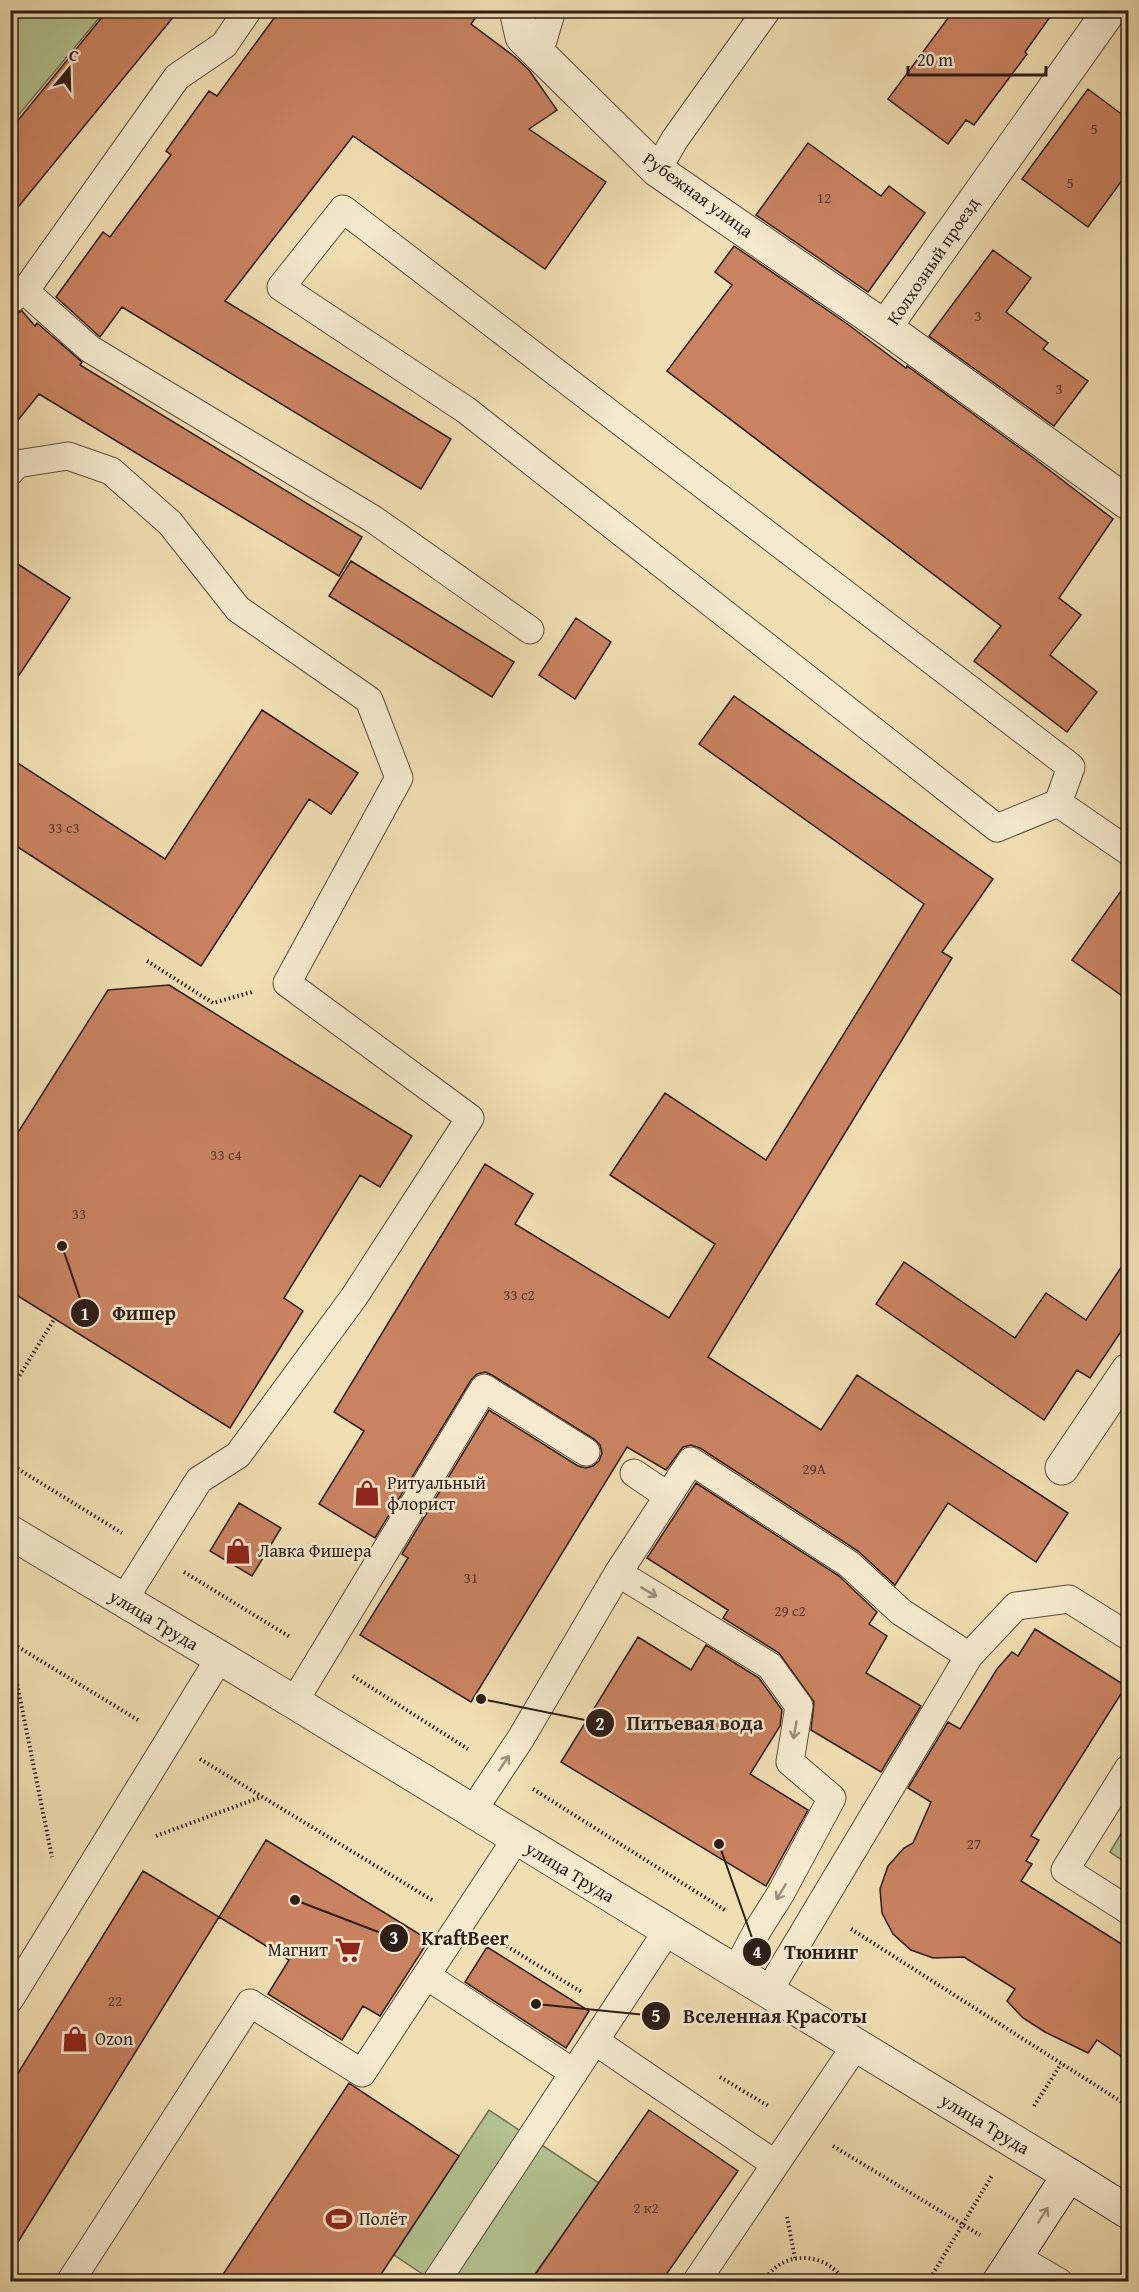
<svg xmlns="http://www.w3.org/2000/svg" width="1139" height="2292" viewBox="0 0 1139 2292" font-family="'Gentium Book Plus',serif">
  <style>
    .green { fill: #b3c391; stroke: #707054; stroke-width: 1.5 }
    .building { fill: #ca8361; stroke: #2d1e17; stroke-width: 1.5 }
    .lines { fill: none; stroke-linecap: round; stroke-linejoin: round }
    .lane-casing { stroke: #5e4e3e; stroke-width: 29 }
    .street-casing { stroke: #5e4e3e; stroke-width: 35 }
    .secondary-casing { stroke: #2d1e17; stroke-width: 35 }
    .path { stroke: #2d1e17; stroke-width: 4; stroke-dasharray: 1.5 3; stroke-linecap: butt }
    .lane { stroke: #f5eace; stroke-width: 27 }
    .street { stroke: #f5eace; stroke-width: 33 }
    .secondary { stroke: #f5eace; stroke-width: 33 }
    .oneway { stroke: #9b8e7c }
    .labels { text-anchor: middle; stroke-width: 5; stroke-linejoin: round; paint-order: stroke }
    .number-label { font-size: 15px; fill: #54372a }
    .street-label { font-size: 18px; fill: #2d1e17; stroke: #f5eace }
    .poi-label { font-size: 18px; fill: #2d1e17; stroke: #f5eace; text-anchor: start }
    .leader { fill: none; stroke: #2d1e17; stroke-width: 2 }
    .callout-dot { fill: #2d1e17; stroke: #f5eace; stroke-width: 2 }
    .mark-label { font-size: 18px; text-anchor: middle; font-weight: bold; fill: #fff }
    .callout-label { font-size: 20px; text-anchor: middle; font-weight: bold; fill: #2d1e17; stroke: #f5eace; stroke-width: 5; stroke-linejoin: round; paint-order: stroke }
  </style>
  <rect width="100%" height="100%" fill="#f0dfb3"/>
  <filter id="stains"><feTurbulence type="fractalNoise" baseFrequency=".00333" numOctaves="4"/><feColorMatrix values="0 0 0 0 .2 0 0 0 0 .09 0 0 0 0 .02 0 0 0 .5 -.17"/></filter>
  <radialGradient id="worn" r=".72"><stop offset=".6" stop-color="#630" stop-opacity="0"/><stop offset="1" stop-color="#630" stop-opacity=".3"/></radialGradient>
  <path class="green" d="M 11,10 L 105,11 L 11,124 L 10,11 Z
    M 1128,1822 L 1128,1864 L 1110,1852 Z
    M 489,2110 L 599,2183 L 530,2281 L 433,2281 L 394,2255 Z"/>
  <path class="building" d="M 108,10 L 179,10 L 10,217 L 10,130 Z
    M 280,10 L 481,10 L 471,24 L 515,57 L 529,70 L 557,110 L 529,129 L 606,182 L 545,269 L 353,136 L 225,301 L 451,439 L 421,489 L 122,307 L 100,337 L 56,297 L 103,232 L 110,237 L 171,155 L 166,151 L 209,91 L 217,96 Z
    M 954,10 L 1055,10 L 1025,52 L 1027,54 L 974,125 L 966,120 L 948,144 L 888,99 Z
    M 1088,89 L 1128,119 L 1128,172 L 1088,227 L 1022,179 Z
    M 808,143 L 881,196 L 889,186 L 925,213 L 868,292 L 756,215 Z
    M 734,246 L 846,323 L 906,368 L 907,366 L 1031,456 L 1113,519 L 1059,598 L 1081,615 L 1050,655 L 1097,692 L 1067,732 L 974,661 L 1001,626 L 667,371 L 732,285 L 715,272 Z
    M 993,250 L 1031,278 L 1006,312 L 1048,343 L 1043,349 L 1088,381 L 1054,426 L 929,336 Z
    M 22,311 L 35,326 L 37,323 L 82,362 L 80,365 L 362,537 L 339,576 L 39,394 L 10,430 L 10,316 Z
    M 10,559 L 70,598 L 10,689 Z
    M 351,561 L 514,662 L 492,697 L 329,596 Z
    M 576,618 L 611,642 L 575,699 L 539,675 Z
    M 734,696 L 993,879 L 942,952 L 952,958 L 708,1357 L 821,1430 L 857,1375 L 1068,1513 L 1036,1562 L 948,1503 L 895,1585 L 858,1551 L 700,1448 L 691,1445 L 683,1447 L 666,1470 L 627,1447 L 471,1702 L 360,1635 L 408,1558 L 402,1554 L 489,1410 L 578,1466 L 586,1468 L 593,1466 L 599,1461 L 602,1453 L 600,1445 L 594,1439 L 492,1375 L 485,1372 L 477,1374 L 471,1380 L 375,1538 L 319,1504 L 364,1431 L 334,1412 L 485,1164 L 533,1194 L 515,1224 L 669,1318 L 715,1244 L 610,1175 L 665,1093 L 766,1160 L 924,904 L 699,744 Z
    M 262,710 L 358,773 L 331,814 L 309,799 L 201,966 L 10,842 L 10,758 L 165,859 Z
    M 1128,881 L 1128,1000 L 1072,960 Z
    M 169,985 L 412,1136 L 380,1187 L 360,1175 L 284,1298 L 303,1311 L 230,1428 L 10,1291 L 10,1145 L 108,990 Z
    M 1128,1257 L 1128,1321 L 1090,1378 L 1077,1370 L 1044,1420 L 876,1304 L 904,1262 L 1015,1338 L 1046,1293 L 1086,1320 Z
    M 696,1483 L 839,1576 L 877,1612 L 869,1624 L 887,1636 L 866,1673 L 921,1706 L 881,1772 L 811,1730 L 814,1702 L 779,1653 L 723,1618 L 728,1610 L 647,1558 Z
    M 239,1503 L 281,1528 L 252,1576 L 210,1551 Z
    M 1035,1629 L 1126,1686 L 1031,1836 L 1039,1840 L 1026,1861 L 1032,1864 L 1021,1881 L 1128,1948 L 1128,2061 L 1097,2040 L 1088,2053 L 1045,2032 L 1023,2018 L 1007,2001 L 1015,1989 L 964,1957 L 933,1958 L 911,1950 L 893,1934 L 882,1913 L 880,1889 L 888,1866 L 904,1848 L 913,1843 L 931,1802 L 908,1788 L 948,1722 L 960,1729 L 997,1669 L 1012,1652 L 1018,1656 Z
    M 638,1637 L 691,1670 L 706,1645 L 759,1678 L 782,1710 L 780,1726 L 750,1774 L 808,1810 L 766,1886 L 561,1762 Z
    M 266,1840 L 429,1940 L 380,2016 L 363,2006 L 342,2040 L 268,1994 L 289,1960 L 219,1917 Z
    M 143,1871 L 219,1917 L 10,2255 L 10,2086 Z
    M 487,1947 L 589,2011 L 566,2048 L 465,1982 Z
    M 349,2083 L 459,2156 L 376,2282 L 218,2282 Z
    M 649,2110 L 738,2171 L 661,2282 L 530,2282 Z"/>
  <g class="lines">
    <g class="lane-casing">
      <path id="lane" d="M 539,54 L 552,10
        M 657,170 L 675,139 L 767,10
        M 343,209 L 1071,767 L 1058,803 L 997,828 L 466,410 L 281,287 Z
        M 25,291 L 90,349 L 373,519 L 530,630
        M 10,300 L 25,291 L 177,77 L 224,45 L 248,10
        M 10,472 L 17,464 L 68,456 L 111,471 L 170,523 L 238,609 L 369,700 L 399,778 L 287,983 L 470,1118 L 354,1297 L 238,1455 L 199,1480 L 123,1601
        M 1058,803 L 1128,851
        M 634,1473 L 668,1496
        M 618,1573 L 691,1461 L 849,1564 L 901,1612 L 969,1656
        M 294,1702 L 484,1388 L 586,1452
        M 1128,1769 L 1065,1870 L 1128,1910
        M 472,1812 L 521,1738 L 618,1573 L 770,1666 L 799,1706 L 790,1762 L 832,1798 L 781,1893 L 757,1931 L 735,1972
        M 427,1976 L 574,2073
        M 768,1992 L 969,1656 L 1016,1606 L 1069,1599 L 1128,1636
        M 10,1999 L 219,1659
        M 595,2041 L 775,2164
        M 1016,2257 L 1059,2282
        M 70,2282 L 250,2003 L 362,2073 L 516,1839
        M 436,2282 L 667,1931
        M 696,2282 L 856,2045"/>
    </g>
    <g class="street-casing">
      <path id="street" d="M 516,10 L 522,37 L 657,170 L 885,327
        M 1110,10 L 885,327 L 1128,503
        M 1062,1468 L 1128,1370
        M 10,1532 L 294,1702 L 1069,2175"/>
    </g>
    <g class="secondary-casing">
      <path id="secondary" d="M 999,2282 L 1069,2175 L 1128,2212"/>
    </g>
    <path class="path" d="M 147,961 L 213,1003 L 252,992
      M 10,1391 L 55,1318
      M 10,1464 L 122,1533
      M 184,1572 L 290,1637
      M 10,1642 L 138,1720
      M 10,1649 L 52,1857
      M 353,1676 L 468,1749
      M 200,1759 L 432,1900
      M 533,1789 L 725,1910
      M 156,1836 L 261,1797
      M 851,1929 L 1128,2106
      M 495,1939 L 583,1993
      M 720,2077 L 770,2107
      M 1034,2106 L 1061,2064
      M 833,2146 L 980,2235
      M 787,2217 L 795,2258
      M 764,2282 C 780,2249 828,2251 844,2282
      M 928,2282 L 993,2174"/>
    <use href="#lane" class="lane"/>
    <use href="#street" class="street"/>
    <use href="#secondary" class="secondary"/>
  </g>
  <defs><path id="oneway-shaft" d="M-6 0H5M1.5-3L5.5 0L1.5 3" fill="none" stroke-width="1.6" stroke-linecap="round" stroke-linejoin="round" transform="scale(1.5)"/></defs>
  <g class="oneway">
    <use href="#oneway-shaft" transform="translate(649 1592) rotate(31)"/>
    <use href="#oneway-shaft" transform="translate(795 1730) rotate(100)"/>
    <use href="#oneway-shaft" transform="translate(504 1763) rotate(-56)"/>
    <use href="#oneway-shaft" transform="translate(781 1892) rotate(121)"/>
    <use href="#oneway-shaft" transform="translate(1043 2215) rotate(-57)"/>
  </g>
  <defs>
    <g id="shop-bare" transform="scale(2.07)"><path d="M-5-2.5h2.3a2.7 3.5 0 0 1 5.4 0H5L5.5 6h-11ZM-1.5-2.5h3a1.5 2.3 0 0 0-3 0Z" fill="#8f2418" stroke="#f5eace" stroke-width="2.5" paint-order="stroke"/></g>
    <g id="supermarket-bare" transform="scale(2.07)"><path d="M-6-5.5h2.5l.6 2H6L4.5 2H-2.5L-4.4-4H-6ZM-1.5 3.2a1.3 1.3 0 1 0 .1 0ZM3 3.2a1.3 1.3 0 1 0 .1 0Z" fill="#8f2418" stroke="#f5eace" stroke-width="2.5" paint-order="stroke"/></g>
    <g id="stadium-bare" transform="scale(2.07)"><path d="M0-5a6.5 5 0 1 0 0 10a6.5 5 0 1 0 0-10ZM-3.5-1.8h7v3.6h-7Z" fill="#8f2418" stroke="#f5eace" stroke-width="2.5" paint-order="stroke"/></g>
  </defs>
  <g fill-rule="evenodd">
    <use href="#shop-bare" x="367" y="1493"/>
    <use href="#shop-bare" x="238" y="1551"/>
    <use href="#supermarket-bare" x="348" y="1950"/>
    <use href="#shop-bare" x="75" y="2039"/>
    <use href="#stadium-bare" x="339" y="2219"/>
  </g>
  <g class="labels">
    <g class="number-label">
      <text x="1094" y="134">5</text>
      <text x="1070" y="188">5</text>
      <text x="824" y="203">12</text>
      <text x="978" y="321">3</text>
      <text x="1059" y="394">3</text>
      <text x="64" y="833">33 с3</text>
      <text x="226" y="1160">33 с4</text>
      <text x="79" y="1219">33</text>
      <text x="519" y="1300">33 с2</text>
      <text x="814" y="1474">29А</text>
      <text x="471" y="1583">31</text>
      <text x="790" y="1616">29 с2</text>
      <text x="974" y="1849">27</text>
      <text x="115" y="2006">22</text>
      <text x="646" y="2213">2 к2</text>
    </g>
    <g class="street-label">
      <text transform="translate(698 195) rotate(36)" y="6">Рубежная улица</text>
      <text transform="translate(933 261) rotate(-56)" y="6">Колхозный проезд</text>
      <text transform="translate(154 1620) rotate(31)" y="6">улица Труда</text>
      <text transform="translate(570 1872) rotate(31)" y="6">улица Труда</text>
      <text transform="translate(985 2124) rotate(31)" y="6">улица Труда</text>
    </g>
    <g class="poi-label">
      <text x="387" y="1489">Ритуальный<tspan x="387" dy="21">флорист</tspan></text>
      <text x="258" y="1557">Лавка Фишера</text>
      <text x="328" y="1956" text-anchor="end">Магнит</text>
      <text x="95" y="2045">Ozon</text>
      <text x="359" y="2225">Полёт</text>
    </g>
  </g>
  <path class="leader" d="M62 1246L85 1313M481 1699L600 1723M295 1900L394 1938M719 1844L757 1952M536 2004L656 2016"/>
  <g class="callout-dot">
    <circle cx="62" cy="1246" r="6"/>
    <circle cx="481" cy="1699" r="6"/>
    <circle cx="295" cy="1900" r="6"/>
    <circle cx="719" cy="1844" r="6"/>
    <circle cx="536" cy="2004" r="6"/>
    <circle cx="85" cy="1313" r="15"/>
    <circle cx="600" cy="1723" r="15"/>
    <circle cx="394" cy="1938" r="15"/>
    <circle cx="757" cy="1952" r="15"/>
    <circle cx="656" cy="2016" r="15"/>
  </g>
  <g class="mark-label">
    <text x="85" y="1320">1</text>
    <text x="600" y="1730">2</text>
    <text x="394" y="1944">3</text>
    <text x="757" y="1958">4</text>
    <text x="656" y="2022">5</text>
  </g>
  <g class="callout-label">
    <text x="144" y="1320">Фишер</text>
    <text x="695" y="1730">Питьевая вода</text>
    <text x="465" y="1945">KraftBeer</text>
    <text x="821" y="1959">Тюнинг</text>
    <text x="775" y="2023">Вселенная Красоты</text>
  </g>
  <rect width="1139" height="2292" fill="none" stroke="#f0dfb3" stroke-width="36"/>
  <rect x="12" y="12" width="1115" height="2268" fill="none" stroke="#2d1e17" stroke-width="3"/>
  <rect x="18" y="18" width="1103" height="2256" fill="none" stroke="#2d1e17" stroke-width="1.5"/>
  <g transform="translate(69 69) rotate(19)" stroke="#f5eace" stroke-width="4.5" paint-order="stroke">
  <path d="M0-4.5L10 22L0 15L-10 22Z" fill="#2d1e17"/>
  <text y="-9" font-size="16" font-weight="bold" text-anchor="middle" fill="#2d1e17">С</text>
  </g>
  <path d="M908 66v9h138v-9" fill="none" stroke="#2d1e17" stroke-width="3"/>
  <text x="917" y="66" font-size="18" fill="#2d1e17" stroke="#f5eace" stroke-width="4.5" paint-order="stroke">20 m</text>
  <rect width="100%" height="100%" filter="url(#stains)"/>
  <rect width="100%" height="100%" fill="url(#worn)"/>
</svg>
